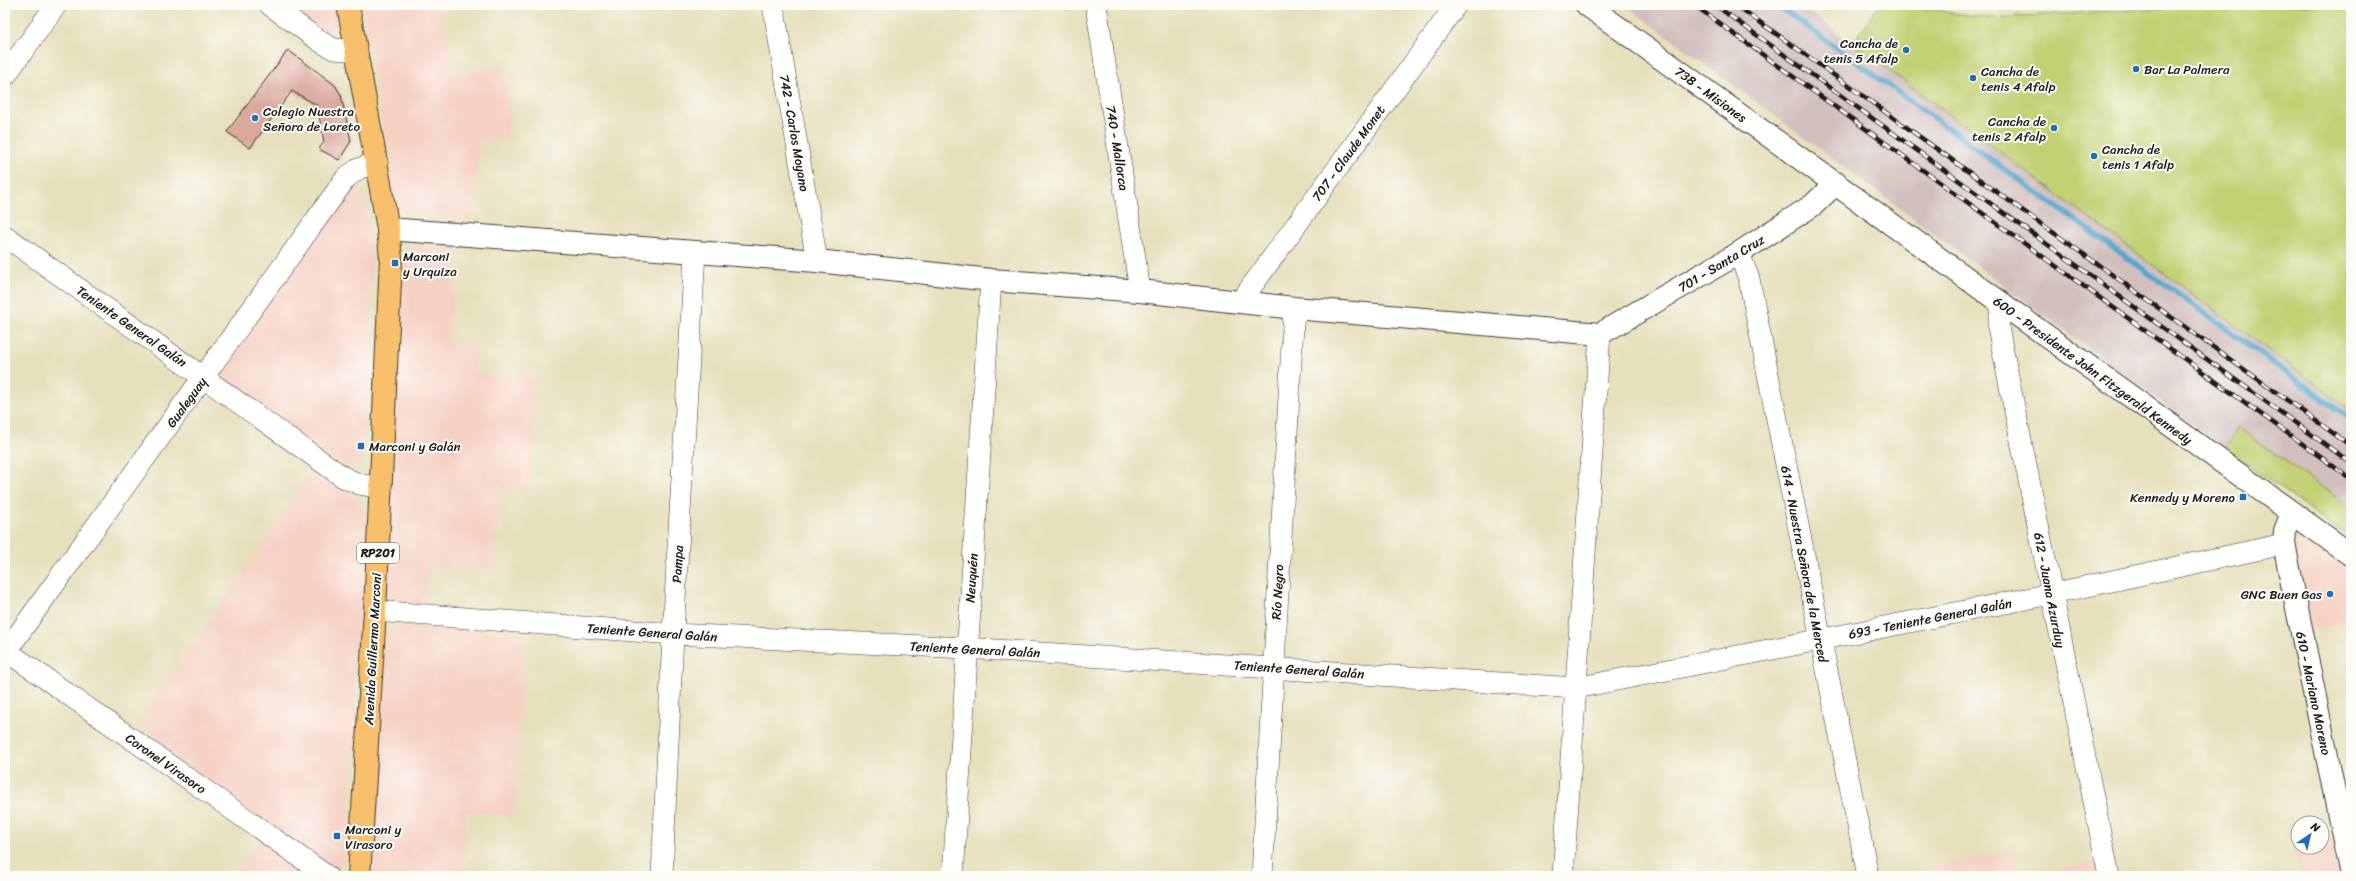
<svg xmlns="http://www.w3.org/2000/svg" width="2356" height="881" viewBox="0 0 2356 881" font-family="Sriracha,sans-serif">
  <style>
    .built { fill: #f6d2c4 }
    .industrial { fill: #d1bfbe }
    .green { fill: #c1d173; stroke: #6e7648 }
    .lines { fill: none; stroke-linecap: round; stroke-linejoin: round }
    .stream { stroke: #52a7ce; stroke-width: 5.5 }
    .building { fill: #dba89d }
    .minor-casing { stroke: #3a3934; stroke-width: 22 }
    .tertiary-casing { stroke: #3a3934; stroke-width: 24 }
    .primary-casing { stroke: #3a3934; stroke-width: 24 }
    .minor { stroke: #fff; stroke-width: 21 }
    .tertiary { stroke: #fff; stroke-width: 22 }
    .primary { stroke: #f8bf6c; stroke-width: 22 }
    .rail-casing { stroke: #1c1c1c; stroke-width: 4.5 }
    .rail { stroke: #fdfcf7; stroke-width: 3; stroke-dasharray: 9; stroke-linecap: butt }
    .poi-dot { fill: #1f6fb2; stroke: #fdfcf7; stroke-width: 1.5 }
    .labels { text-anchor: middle; stroke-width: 4; stroke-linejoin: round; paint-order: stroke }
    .shield { fill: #fdfcf7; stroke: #605f5e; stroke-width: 1 }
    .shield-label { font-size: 12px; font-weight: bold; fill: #1c1c1c }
    .poi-label { font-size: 13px; fill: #1c1c1c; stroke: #fdfcf7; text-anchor: start }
    .street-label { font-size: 13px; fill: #1c1c1c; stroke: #fdfcf7 }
  </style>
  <rect width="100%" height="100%" fill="#fdfcf7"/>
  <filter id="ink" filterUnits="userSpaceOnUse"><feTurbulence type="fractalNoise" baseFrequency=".025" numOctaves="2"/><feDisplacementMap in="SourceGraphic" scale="8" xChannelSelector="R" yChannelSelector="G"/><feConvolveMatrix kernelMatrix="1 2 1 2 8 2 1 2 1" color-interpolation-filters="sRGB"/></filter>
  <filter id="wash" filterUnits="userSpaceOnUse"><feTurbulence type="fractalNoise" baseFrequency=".012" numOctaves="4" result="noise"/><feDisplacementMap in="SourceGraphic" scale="16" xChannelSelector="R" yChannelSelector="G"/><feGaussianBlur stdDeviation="0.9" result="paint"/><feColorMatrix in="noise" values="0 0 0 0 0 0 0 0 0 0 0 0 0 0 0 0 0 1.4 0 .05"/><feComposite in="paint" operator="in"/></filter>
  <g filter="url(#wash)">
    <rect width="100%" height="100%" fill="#e6e0bc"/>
    <path class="built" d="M 283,5 L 338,5 L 340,17 L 338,25 L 333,30 L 324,32 Z
      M 365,5 L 440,5 L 453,73 L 503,66 L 510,111 L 507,137 L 481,141 L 470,220 L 412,215 L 399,207 L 394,197 L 363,11 Z
      M 350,186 L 358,187 L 363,192 L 373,251 L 364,454 L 360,464 L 353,468 L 345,467 L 224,381 L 218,373 Z
      M 416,242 L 457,242 L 449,343 L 476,345 L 475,373 L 535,378 L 530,488 L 500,489 L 495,567 L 428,565 L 425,606 L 409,605 L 390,593 L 387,587 L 400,271 L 408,248 Z
      M 316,467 L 354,495 L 367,515 L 347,850 L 343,861 L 336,868 L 323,865 L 136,727 Z
      M 2313,541 L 2321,543 L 2351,566 L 2351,618 L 2348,622 L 2309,631 L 2297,552 L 2307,542 Z
      M 402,625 L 524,634 L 515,816 L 466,813 L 464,876 L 369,876 L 384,633 L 390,629 Z
      M 2332,838 L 2338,871 L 2336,875 L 2299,876 L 2293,845 L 2322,847 L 2322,840 Z
      M 259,840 L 311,876 L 234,876 Z
      M 2013,851 L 2018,876 L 2096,862 L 2099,876 L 1929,876 L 1927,867 Z"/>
    <path class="industrial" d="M 1625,5 L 1800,5 L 2351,411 L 2351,508 L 2238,427 L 2225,449 Z"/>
    <path class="green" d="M 1879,5 L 1899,5 L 1988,18 L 2165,8 L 2177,5 L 2351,5 L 2351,411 L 1853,44 Z
      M 2238,427 L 2351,508 L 2351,539 L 2225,449 Z"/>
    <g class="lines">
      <path class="stream" d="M 1777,5 L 2351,419"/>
    </g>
    <g id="blocks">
      <path class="building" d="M 288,50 L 335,85 L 341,95 L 351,141 L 339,160 L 319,149 L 324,142 L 317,105 L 292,91 L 250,148 L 227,132 Z"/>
    </g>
  </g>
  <g filter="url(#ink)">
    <use href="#blocks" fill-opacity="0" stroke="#3a3934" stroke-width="1"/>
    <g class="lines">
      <g class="minor-casing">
        <path id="minor" d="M 270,5 L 321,42 L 334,49 L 357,51
          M 773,5 L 817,261
          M 1096,5 L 1140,291
          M 5,76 L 56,5
          M 5,236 L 343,477 L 359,484 L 381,488
          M 1739,253 L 1749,279 L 1868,876
          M 1241,301 L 1456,5
          M 2002,304 L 1998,327 L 2109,876
          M 375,611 L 673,634 L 966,648 L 1576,688 L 2051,594 L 2284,544
          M 5,650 L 327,876
          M 5,653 L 346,178 L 358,169 L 377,162
          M 662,876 L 673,634 L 695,253
          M 953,876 L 991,280
          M 1262,876 L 1294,308
          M 1563,876 L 1600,334"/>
      </g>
      <g class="tertiary-casing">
        <path id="tertiary" d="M 1587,5 L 2351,555
          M 388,229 L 817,261 L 991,280 L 1140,291 L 1294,308 L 1600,334 L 1739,253 L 1813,205 L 1836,183
          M 2292,513 L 2285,531 L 2284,544 L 2351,875"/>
      </g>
      <g class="primary-casing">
        <path id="primary" d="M 348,5 L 388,229 L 391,258 L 375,611 L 359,876"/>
      </g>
      <use href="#minor" class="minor"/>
      <use href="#tertiary" class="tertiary"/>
      <use href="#primary" class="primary"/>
      <g class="rail-casing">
        <path id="rail" d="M 1694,5 L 2351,479
          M 1715,5 L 2351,463
          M 1736,5 L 2351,446"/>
      </g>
      <use href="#rail" class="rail"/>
    </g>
  </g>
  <g class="poi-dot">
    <circle cx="1906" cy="50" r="4"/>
    <circle cx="2136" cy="69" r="4"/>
    <circle cx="1973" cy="78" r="4"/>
    <circle cx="255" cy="118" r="4"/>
    <circle cx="2054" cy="128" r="4"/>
    <circle cx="2094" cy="156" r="4"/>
    <rect x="391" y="259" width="8" height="8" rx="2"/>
    <rect x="357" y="442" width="8" height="8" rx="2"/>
    <rect x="2239" y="493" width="8" height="8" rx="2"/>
    <circle cx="2330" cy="594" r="4"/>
    <rect x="333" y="832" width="8" height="8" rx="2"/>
  </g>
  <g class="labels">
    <rect class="shield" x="357" y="543" width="42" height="20" rx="3"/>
    <g class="shield-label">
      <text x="378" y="557">RP201</text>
    </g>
    <g class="poi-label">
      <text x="1898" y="48" text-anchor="end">Cancha de<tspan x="1898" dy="15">tenis 5 Afalp</tspan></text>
      <text x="2144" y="74">Bar La Palmera</text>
      <text x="1981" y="76">Cancha de<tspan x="1981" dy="15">tenis 4 Afalp</tspan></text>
      <text x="263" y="116">Colegio Nuestra<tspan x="263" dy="15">Señora de Loreto</tspan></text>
      <text x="2046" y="126" text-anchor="end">Cancha de<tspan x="2046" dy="15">tenis 2 Afalp</tspan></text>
      <text x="2102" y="154">Cancha de<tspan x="2102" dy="15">tenis 1 Afalp</tspan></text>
      <text x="403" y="261">Marconi<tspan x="403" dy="15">y Urquiza</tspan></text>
      <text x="369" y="451">Marconi y Galán</text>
      <text x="2235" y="502" text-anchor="end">Kennedy y Moreno</text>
      <text x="2322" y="599" text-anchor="end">GNC Buen Gas</text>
      <text x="345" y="834">Marconi y<tspan x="345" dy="15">Virasoro</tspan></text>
    </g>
    <g class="street-label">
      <text transform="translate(1711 94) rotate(36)" y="5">738 - Misiones</text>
      <text transform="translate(795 133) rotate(80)" y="5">742 - Carlos Moyano</text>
      <text transform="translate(1118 148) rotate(81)" y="5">740 - Mallorca</text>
      <text transform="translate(1348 153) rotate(-54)" y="5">707 - Claude Monet</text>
      <text transform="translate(1721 263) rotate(-31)" y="5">701 - Santa Cruz</text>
      <text transform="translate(132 326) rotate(35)" y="5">Teniente General Galán</text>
      <text transform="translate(2093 370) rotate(36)" y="5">600 - Presidente John Fitzgerald Kennedy</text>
      <text transform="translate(186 402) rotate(-54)" y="5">Gualeguay</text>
      <text transform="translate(677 564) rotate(-87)" y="5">Pampa</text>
      <text transform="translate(1805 564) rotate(79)" y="5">614 - Nuestra Señora de la Merced</text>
      <text transform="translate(971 578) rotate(-86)" y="5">Neuquén</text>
      <text transform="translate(2050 590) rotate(79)" y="5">612 - Juana Azurduy</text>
      <text transform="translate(1277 592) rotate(-87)" y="5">Río Negro</text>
      <text transform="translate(1930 618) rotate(-11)" y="5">693 - Teniente General Galán</text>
      <text transform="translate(652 632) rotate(4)" y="5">Teniente General Galán</text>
      <text transform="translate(372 649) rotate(-87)" y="5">Avenida Guillermo Marconi</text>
      <text transform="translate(975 649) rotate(3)" y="5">Teniente General Galán</text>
      <text transform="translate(1299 669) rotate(4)" y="5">Teniente General Galán</text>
      <text transform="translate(2314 693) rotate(78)" y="5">610 - Mariano Moreno</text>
      <text transform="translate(166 763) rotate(35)" y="5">Coronel Virasoro</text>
    </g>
  </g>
  <rect width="2356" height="881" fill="none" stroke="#fdfcf7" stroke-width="20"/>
  <g transform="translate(2310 835) rotate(35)"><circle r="19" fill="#fdfcf7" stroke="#a3a29f"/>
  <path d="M0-3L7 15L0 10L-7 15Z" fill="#1f6fb2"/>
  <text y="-6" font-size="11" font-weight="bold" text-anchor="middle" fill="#1c1c1c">N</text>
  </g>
</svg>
